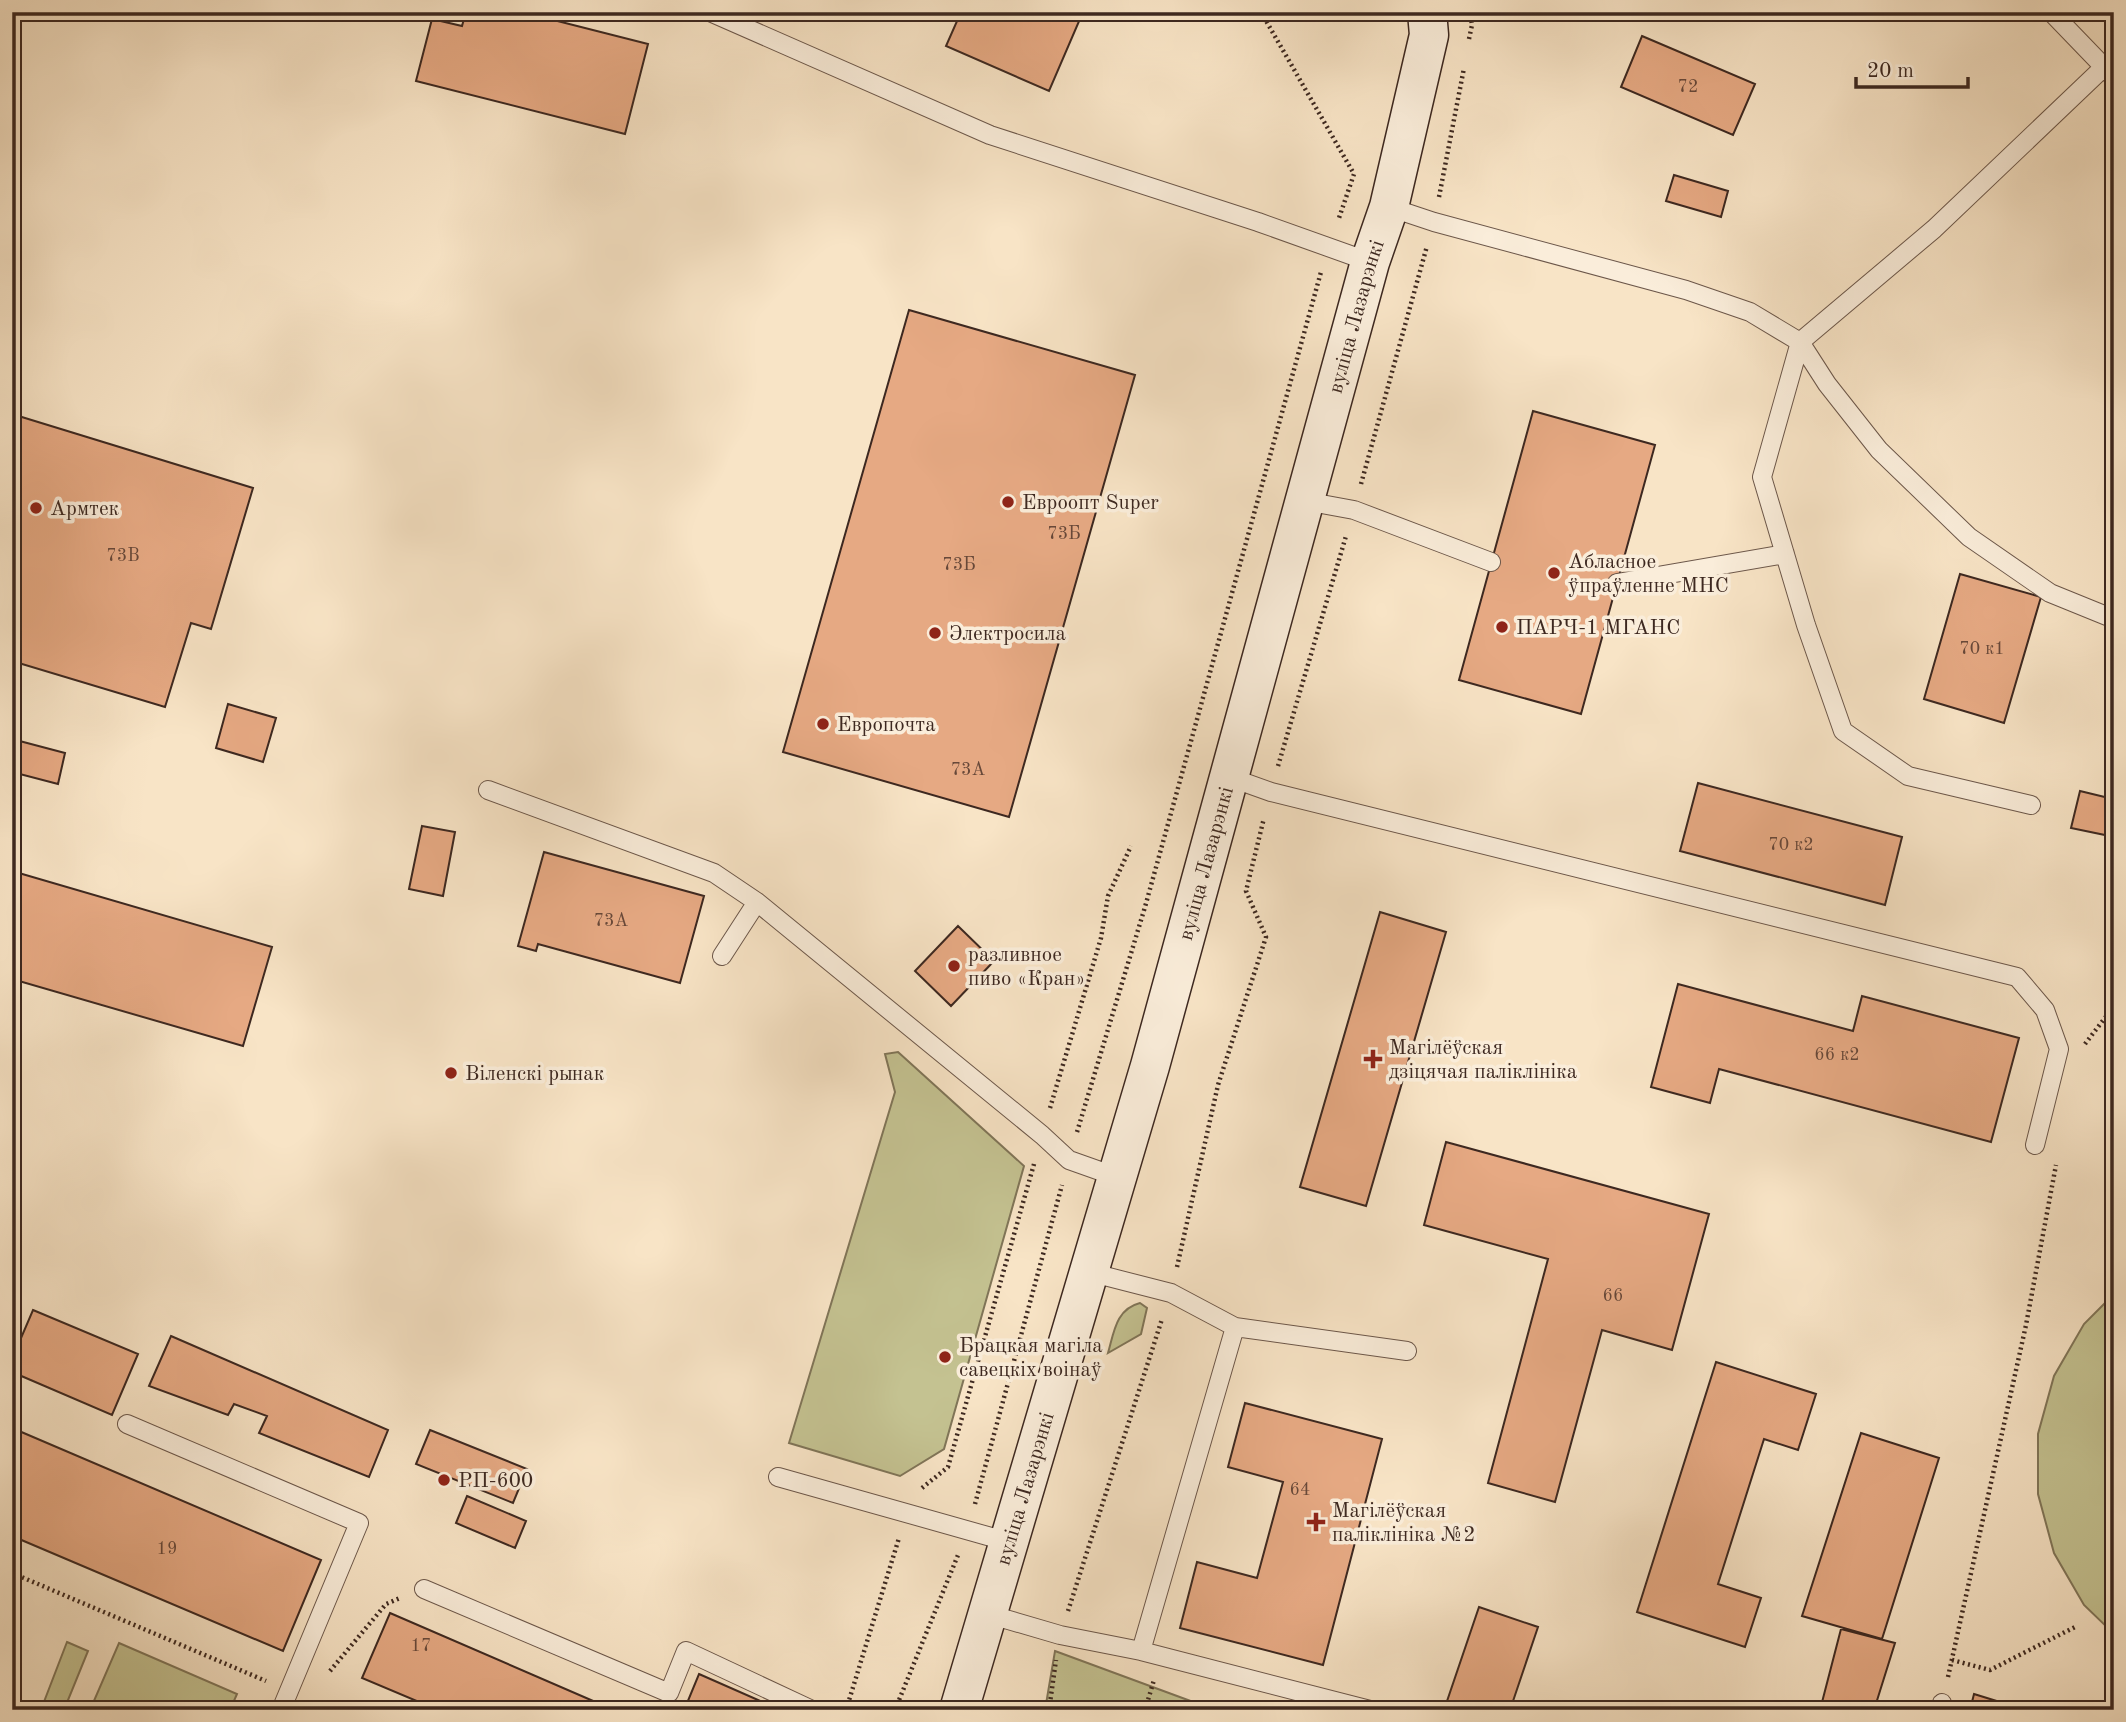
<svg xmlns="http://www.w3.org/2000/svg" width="2126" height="1722" viewBox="0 0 2126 1722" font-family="'Old Standard TT',serif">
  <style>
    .green { fill: #c4c291; stroke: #807558; stroke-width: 2 }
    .building { fill: #e6a983; stroke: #3d2820; stroke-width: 2 }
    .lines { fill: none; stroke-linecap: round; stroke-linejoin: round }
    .lane-casing { stroke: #6c574a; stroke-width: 20 }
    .secondary-casing { stroke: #3d2820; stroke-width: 41 }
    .path { stroke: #3d2820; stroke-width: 4.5; stroke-dasharray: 2 3.5; stroke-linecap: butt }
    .lane { stroke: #faedda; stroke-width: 18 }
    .secondary { stroke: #faedda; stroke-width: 38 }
    .poi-dot { fill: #8f2418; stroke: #faedda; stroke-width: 2.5 }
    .labels { text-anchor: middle; stroke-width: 7; stroke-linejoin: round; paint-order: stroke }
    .number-label { font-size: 18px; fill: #674839 }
    .street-label { font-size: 21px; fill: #3d2820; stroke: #faedda }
    .poi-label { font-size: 21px; fill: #3d2820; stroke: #faedda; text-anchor: start }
  </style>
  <rect width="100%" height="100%" fill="#f8e4c6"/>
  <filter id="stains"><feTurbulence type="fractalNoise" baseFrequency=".00286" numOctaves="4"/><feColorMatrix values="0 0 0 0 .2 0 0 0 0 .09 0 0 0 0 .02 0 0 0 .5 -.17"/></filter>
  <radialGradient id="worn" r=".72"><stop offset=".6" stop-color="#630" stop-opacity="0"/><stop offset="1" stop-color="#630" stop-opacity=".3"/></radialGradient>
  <path class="green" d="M 898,1052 L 1024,1166 L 944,1449 L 900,1476 L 789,1443 L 895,1092 L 885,1054 Z
    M 2114,1294 L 2114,1634 L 2084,1605 L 2054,1553 L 2038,1494 L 2038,1434 L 2054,1376 L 2084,1324 Z
    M 1140,1303 L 1147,1308 L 1141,1334 L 1108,1353 C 1114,1332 1116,1309 1140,1303 Z
    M 67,1642 L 88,1651 L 64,1710 L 48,1710 L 42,1707 Z
    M 119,1643 L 237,1694 L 230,1710 L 90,1710 Z
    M 1055,1651 L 1215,1710 L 1045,1710 Z"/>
  <path class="building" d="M 466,12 L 522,12 L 648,44 L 625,134 L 416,81 L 432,19 L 462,26 Z
    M 961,12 L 1083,12 L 1049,91 L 946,46 Z
    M 1642,36 L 1755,84 L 1733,135 L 1621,87 Z
    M 1674,175 L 1728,191 L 1721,217 L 1666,201 Z
    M 909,310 L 1135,375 L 1009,817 L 783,752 Z
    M 1533,411 L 1655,445 L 1581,714 L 1459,680 Z
    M 12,414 L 253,488 L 211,629 L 191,623 L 165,707 L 12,661 Z
    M 1960,574 L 2041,597 L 2004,723 L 1924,699 Z
    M 228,704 L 276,718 L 263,762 L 216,748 Z
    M 12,739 L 65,753 L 58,784 L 12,772 Z
    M 1698,783 L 1902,837 L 1885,905 L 1680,851 Z
    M 2080,791 L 2113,799 L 2105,835 L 2071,828 Z
    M 422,826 L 455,832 L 443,896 L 409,889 Z
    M 544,852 L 704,896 L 680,983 L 538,944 L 536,951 L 518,946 Z
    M 12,871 L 272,947 L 243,1046 L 12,979 Z
    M 1380,912 L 1446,932 L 1366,1206 L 1300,1187 Z
    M 958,926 L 994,961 L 951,1006 L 915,971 Z
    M 1678,984 L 1853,1031 L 1862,996 L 2019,1038 L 1991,1142 L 1719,1069 L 1710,1103 L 1651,1087 Z
    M 1446,1142 L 1709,1214 L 1672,1350 L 1602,1330 L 1555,1502 L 1488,1483 L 1548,1259 L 1424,1225 Z
    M 33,1310 L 138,1354 L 112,1415 L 12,1372 L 12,1359 Z
    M 171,1336 L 388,1430 L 369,1477 L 259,1433 L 267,1416 L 234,1404 L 228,1415 L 149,1386 Z
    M 1716,1362 L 1816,1394 L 1798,1450 L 1764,1439 L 1718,1584 L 1761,1598 L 1745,1647 L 1637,1612 Z
    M 1245,1403 L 1382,1439 L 1323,1665 L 1180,1628 L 1197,1562 L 1257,1578 L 1283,1482 L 1228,1467 Z
    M 12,1428 L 321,1560 L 283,1651 L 12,1536 Z
    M 430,1430 L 527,1469 L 513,1503 L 416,1464 Z
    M 1861,1433 L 1939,1458 L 1882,1639 L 1802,1616 Z
    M 467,1496 L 526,1521 L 515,1548 L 456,1523 Z
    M 1479,1607 L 1538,1627 L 1510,1710 L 1444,1710 Z
    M 390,1613 L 614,1710 L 438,1710 L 362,1678 Z
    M 1841,1629 L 1895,1643 L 1874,1710 L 1820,1710 Z
    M 699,1674 L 781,1710 L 690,1710 L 685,1708 Z
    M 1974,1694 L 2016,1707 L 2015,1710 L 1970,1710 Z"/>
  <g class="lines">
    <g class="lane-casing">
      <path id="lane" d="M 710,12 L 990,135 L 1258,222 L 1370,262
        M 2051,12 L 2104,67
        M 1389,207 L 1434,222 L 1686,290 L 1750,312 L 1800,342 L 1827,384 L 1879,450 L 1969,537 L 2050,593 L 2114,619
        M 1305,501 L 1354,510 L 1491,562
        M 1617,583 L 1785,554
        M 1229,777 L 1271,792 L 2017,977 L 2045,1010 L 2059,1049 L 2035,1145
        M 488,790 L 714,873 L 757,902 L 1042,1135 L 1069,1160 L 1117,1177
        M 2031,805 L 1908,776 L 1843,731 L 1806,625 L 1762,477 L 1800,342 L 1934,229 L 2104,67 L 2114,78
        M 722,956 L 757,902
        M 1089,1272 L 1171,1293 L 1235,1327 L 1407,1351
        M 127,1424 L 359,1523 L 281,1710
        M 778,1477 L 1009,1542
        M 424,1589 L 669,1693 L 686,1651 L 812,1710
        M 988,1614 L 1060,1635 L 1141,1651 L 1370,1710
        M 1141,1651 L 1235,1327
        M 1940,1710 L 1942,1703"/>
    </g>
    <g class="secondary-casing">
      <g id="secondary">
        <path id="s1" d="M 959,1710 L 1150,1066 L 1370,262 L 1389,207 L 1429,35 L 1427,12"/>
      </g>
    </g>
    <path class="path" d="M 1261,12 L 1354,174 L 1338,221
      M 1469,39 L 1472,25 L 1470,12
      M 1439,197 L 1464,68
      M 1361,484 L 1427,246
      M 1278,766 L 1346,536
      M 2085,1044 L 2114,1006
      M 1050,1108 L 1101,938 L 1108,896 L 1131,846
      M 1077,1132 L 1145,907 L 1321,272
      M 1177,1267 L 1218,1085 L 1266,937 L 1246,891 L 1264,818
      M 922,1488 L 948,1467 L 1034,1164
      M 975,1504 L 1062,1185
      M 12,1573 L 266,1681
      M 1068,1611 L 1162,1319
      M 1952,1660 L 1990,1670 L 2075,1627
      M 330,1671 L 386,1604 L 400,1598
      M 1948,1677 L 2026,1325 L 2056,1165
      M 846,1710 L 899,1538
      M 895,1710 L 958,1555
      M 1049,1710 L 1056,1660
      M 1145,1710 L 1154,1680"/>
    <use href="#lane" class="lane"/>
    <use href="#secondary" class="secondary"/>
  </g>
  <g class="poi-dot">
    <circle cx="1008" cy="502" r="7"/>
    <circle cx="36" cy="508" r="7"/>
    <circle cx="1554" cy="573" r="7"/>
    <circle cx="1502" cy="627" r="7"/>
    <circle cx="935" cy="633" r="7"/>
    <circle cx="823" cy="724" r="7"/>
    <circle cx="954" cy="966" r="7"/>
    <path d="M1369.5 1048.5h7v7h7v7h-7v7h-7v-7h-7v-7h7z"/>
    <circle cx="451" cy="1073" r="7"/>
    <circle cx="945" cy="1357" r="7"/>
    <circle cx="444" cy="1480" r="7"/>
    <path d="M1312.5 1511.5h7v7h7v7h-7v7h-7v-7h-7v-7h7z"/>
  </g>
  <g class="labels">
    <g class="number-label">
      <text x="1688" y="92">72</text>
      <text x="1064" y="539">73Б</text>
      <text x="123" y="561">73В</text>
      <text x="959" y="570">73Б</text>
      <text x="1982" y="654">70 к1</text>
      <text x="968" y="775">73А</text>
      <text x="1791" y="850">70 к2</text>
      <text x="611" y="926">73А</text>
      <text x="1837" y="1060">66 к2</text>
      <text x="1613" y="1301">66</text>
      <text x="1300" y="1495">64</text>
      <text x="167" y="1554">19</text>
      <text x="421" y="1651">17</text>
    </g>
    <g class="street-label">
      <text dy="7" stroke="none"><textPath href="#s1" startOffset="1449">вуліца Лазарэнкі</textPath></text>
      <text dy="7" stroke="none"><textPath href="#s1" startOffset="882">вуліца Лазарэнкі</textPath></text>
      <text dy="7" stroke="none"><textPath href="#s1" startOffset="231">вуліца Лазарэнкі</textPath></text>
    </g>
    <g class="poi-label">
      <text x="1022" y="509">Евроопт Super</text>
      <text x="50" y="515">Армтек</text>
      <text x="1568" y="568">Абласное<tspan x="1568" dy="24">ўпраўленне МНС</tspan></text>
      <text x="1516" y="634">ПАРЧ-1 МГАНС</text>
      <text x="949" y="640">Электросила</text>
      <text x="837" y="731">Европочта</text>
      <text x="968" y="961">разливное<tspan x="968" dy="24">пиво «Кран»</tspan></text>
      <text x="1389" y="1054">Магілёўская<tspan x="1389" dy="24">дзіцячая паліклініка</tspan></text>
      <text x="465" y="1080">Віленскі рынак</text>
      <text x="959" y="1352">Брацкая магіла<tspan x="959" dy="24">савецкіх воінаў</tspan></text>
      <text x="458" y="1487">РП-600</text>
      <text x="1332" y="1517">Магілёўская<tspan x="1332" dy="24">паліклініка №2</tspan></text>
    </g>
  </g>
  <rect width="2126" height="1722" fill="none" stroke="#f8e4c6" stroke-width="42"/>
  <rect x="14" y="14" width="2098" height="1694" fill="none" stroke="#3d2820" stroke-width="3.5"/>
  <rect x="21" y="21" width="2084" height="1680" fill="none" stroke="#3d2820" stroke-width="2"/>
  <path d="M1856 77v10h112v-10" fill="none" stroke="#3d2820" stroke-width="3.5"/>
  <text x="1867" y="77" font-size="21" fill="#3d2820" stroke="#faedda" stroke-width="5" paint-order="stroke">20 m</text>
  <rect width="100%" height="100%" filter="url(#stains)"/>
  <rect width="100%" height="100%" fill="url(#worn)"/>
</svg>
